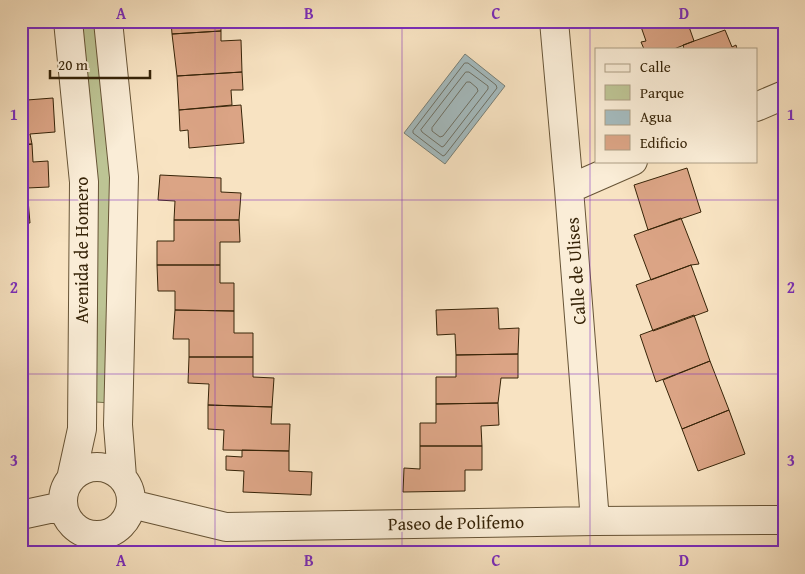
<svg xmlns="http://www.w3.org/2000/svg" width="805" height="574" viewBox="0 0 805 574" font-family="'Gentium Book Plus',serif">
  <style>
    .green { fill: #bdc494; stroke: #7a744e }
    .water { fill: #a4bbbf; stroke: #787f76 }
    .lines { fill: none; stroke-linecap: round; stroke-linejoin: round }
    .shore { stroke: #6e7064; stroke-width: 1 }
    .building { fill: #dba485; stroke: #372408 }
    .minor-casing { stroke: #675436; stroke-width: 30 }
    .minor { stroke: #faedd7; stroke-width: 28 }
    .grid { fill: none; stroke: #7b2cbf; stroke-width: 1; stroke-opacity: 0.55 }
    .labels { text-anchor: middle; stroke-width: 4; stroke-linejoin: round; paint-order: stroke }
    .street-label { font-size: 18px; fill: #372408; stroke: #faedd7 }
    .neatline { fill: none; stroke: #7b2cbf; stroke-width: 2 }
    .grid-label { font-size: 16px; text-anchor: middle; font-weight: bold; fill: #7b2cbf }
  </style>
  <rect width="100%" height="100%" fill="#f8e3c2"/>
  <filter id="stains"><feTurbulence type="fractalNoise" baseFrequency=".004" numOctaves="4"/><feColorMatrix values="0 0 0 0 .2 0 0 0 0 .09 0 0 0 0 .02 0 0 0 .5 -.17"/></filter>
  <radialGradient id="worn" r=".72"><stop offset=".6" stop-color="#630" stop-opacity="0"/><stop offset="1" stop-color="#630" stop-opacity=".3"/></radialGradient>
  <path class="green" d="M 80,21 L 98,21 L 115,173 L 110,403 L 96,402 L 96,177 Z"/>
  <path class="water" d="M 465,54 L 505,86 L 445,164 L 404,133 Z"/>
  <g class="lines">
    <path class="shore" d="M 465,63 L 468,63 L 496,85 L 497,88 L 445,155 L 443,156 L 413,133 L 413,131 Z
      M 466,72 L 469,72 L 488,86 L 488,89 L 444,146 L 442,147 L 422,132 L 421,130 Z
      M 467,82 L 470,82 L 477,88 L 478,91 L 443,136 L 440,137 L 432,131 L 432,128 Z"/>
  </g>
  <path class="building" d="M 171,21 L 221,21 L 221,31 L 172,34 Z
    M 639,21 L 687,21 L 694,41 L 674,49 L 644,49 L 641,42 L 646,41 Z
    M 725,30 L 732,47 L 736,45 L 737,49 L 684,49 L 683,45 Z
    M 221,31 L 221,41 L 241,40 L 242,72 L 177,76 L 172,34 Z
    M 242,72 L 243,90 L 231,90 L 232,105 L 179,110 L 177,76 Z
    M 21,76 L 25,76 L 27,100 L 53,98 L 55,132 L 30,134 L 32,144 L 21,145 Z
    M 241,105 L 244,143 L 189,148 L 188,130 L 180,131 L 179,110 Z
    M 32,144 L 33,162 L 48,161 L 49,187 L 27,188 L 30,223 L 21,223 L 21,145 Z
    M 687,168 L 701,212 L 648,230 L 634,185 Z
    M 160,175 L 221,178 L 221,192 L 241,193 L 239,220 L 174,220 L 175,201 L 158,200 Z
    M 681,218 L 699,264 L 691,265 L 651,280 L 634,235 Z
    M 174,220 L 239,220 L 240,242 L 220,242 L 220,265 L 157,265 L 157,241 L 174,241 Z
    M 157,265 L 220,265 L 220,283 L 234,283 L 234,311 L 175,310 L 175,291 L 158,291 Z
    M 691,265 L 708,311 L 653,331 L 636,285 Z
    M 498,308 L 499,329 L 519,328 L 518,354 L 456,355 L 455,334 L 437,335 L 436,310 Z
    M 175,310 L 234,311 L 234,333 L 253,333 L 253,357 L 189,357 L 189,339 L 173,339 Z
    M 694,315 L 710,361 L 656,382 L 640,335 Z
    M 518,354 L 518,378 L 501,378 L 498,403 L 436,404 L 436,377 L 456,377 L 456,355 Z
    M 189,357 L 253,357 L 253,377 L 274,378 L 272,407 L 208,405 L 209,384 L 188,383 Z
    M 710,361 L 729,410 L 682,429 L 663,380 Z
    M 498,403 L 499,425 L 481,426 L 482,446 L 420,446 L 420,423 L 436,423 L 436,404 Z
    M 208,405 L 272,407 L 271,424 L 290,424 L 289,451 L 223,450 L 224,430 L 208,429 Z
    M 729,410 L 745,454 L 698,471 L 682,429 Z
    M 420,446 L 482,446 L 482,470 L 465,470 L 465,491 L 403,492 L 404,468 L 420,469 Z
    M 242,450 L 289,451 L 289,471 L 312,472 L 311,495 L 243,492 L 244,471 L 226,470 L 226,456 L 242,457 Z"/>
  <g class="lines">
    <g class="minor-casing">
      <path id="minor" d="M 68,21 L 84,182 L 82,429 L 71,479
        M 108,21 L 124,177 L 118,425 L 122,477
        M 554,21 L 569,189 L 595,521
        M 756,107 L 784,95
        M 569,189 L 633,161
        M63 501a34 34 0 1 1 68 0a34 34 0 1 1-68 0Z
        M 131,504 L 226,527 L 595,521 L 784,520
        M 21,515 L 63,506"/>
    </g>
    <use href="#minor" class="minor"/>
  </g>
  <path class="grid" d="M 215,21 L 215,553M 402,21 L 402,553M 590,21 L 590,553M 21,200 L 784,200M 21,374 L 784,374"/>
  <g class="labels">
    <g class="street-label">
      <text transform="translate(82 250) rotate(-90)" y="6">Avenida de Homero</text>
      <text transform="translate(576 271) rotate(-94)" y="6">Calle de Ulises</text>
      <text transform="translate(456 523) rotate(-1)" y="6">Paseo de Polifemo</text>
    </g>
  </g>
  <rect width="805" height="574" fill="none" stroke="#f8e3c2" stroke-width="55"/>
  <rect x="595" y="48" width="162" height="115" fill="#faedd7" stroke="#ac9d84"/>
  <rect x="605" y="64" width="25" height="8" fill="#faedd7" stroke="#ac9d84"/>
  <text x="640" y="72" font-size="15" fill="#372408">Calle</text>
  <rect x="605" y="85" width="25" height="15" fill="#bdc494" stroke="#ac9d84"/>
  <text x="640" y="98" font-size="15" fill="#372408">Parque</text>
  <rect x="605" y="110" width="25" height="15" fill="#a4bbbf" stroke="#ac9d84"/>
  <text x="640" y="122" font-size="15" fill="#372408">Agua</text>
  <rect x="605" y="135" width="25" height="15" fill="#dba485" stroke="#ac9d84"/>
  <text x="640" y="148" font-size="15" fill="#372408">Edificio</text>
  <path d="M50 70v8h100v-8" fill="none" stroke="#372408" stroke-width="2.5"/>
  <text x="58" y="70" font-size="15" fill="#372408" stroke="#faedd7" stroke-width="4" paint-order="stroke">20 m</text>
  <rect x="28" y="28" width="750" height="518" class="neatline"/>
  <g class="grid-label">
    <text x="121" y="19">A</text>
    <text x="309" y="19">B</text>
    <text x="496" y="19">C</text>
    <text x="684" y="19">D</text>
    <text x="14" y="120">1</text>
    <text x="791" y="120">1</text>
    <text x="14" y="293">2</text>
    <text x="791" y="293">2</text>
    <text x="14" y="466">3</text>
    <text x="791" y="466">3</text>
    <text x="121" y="566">A</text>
    <text x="309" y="566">B</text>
    <text x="496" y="566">C</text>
    <text x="684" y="566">D</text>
  </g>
  <rect width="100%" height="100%" filter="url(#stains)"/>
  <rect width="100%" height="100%" fill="url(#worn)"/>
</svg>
